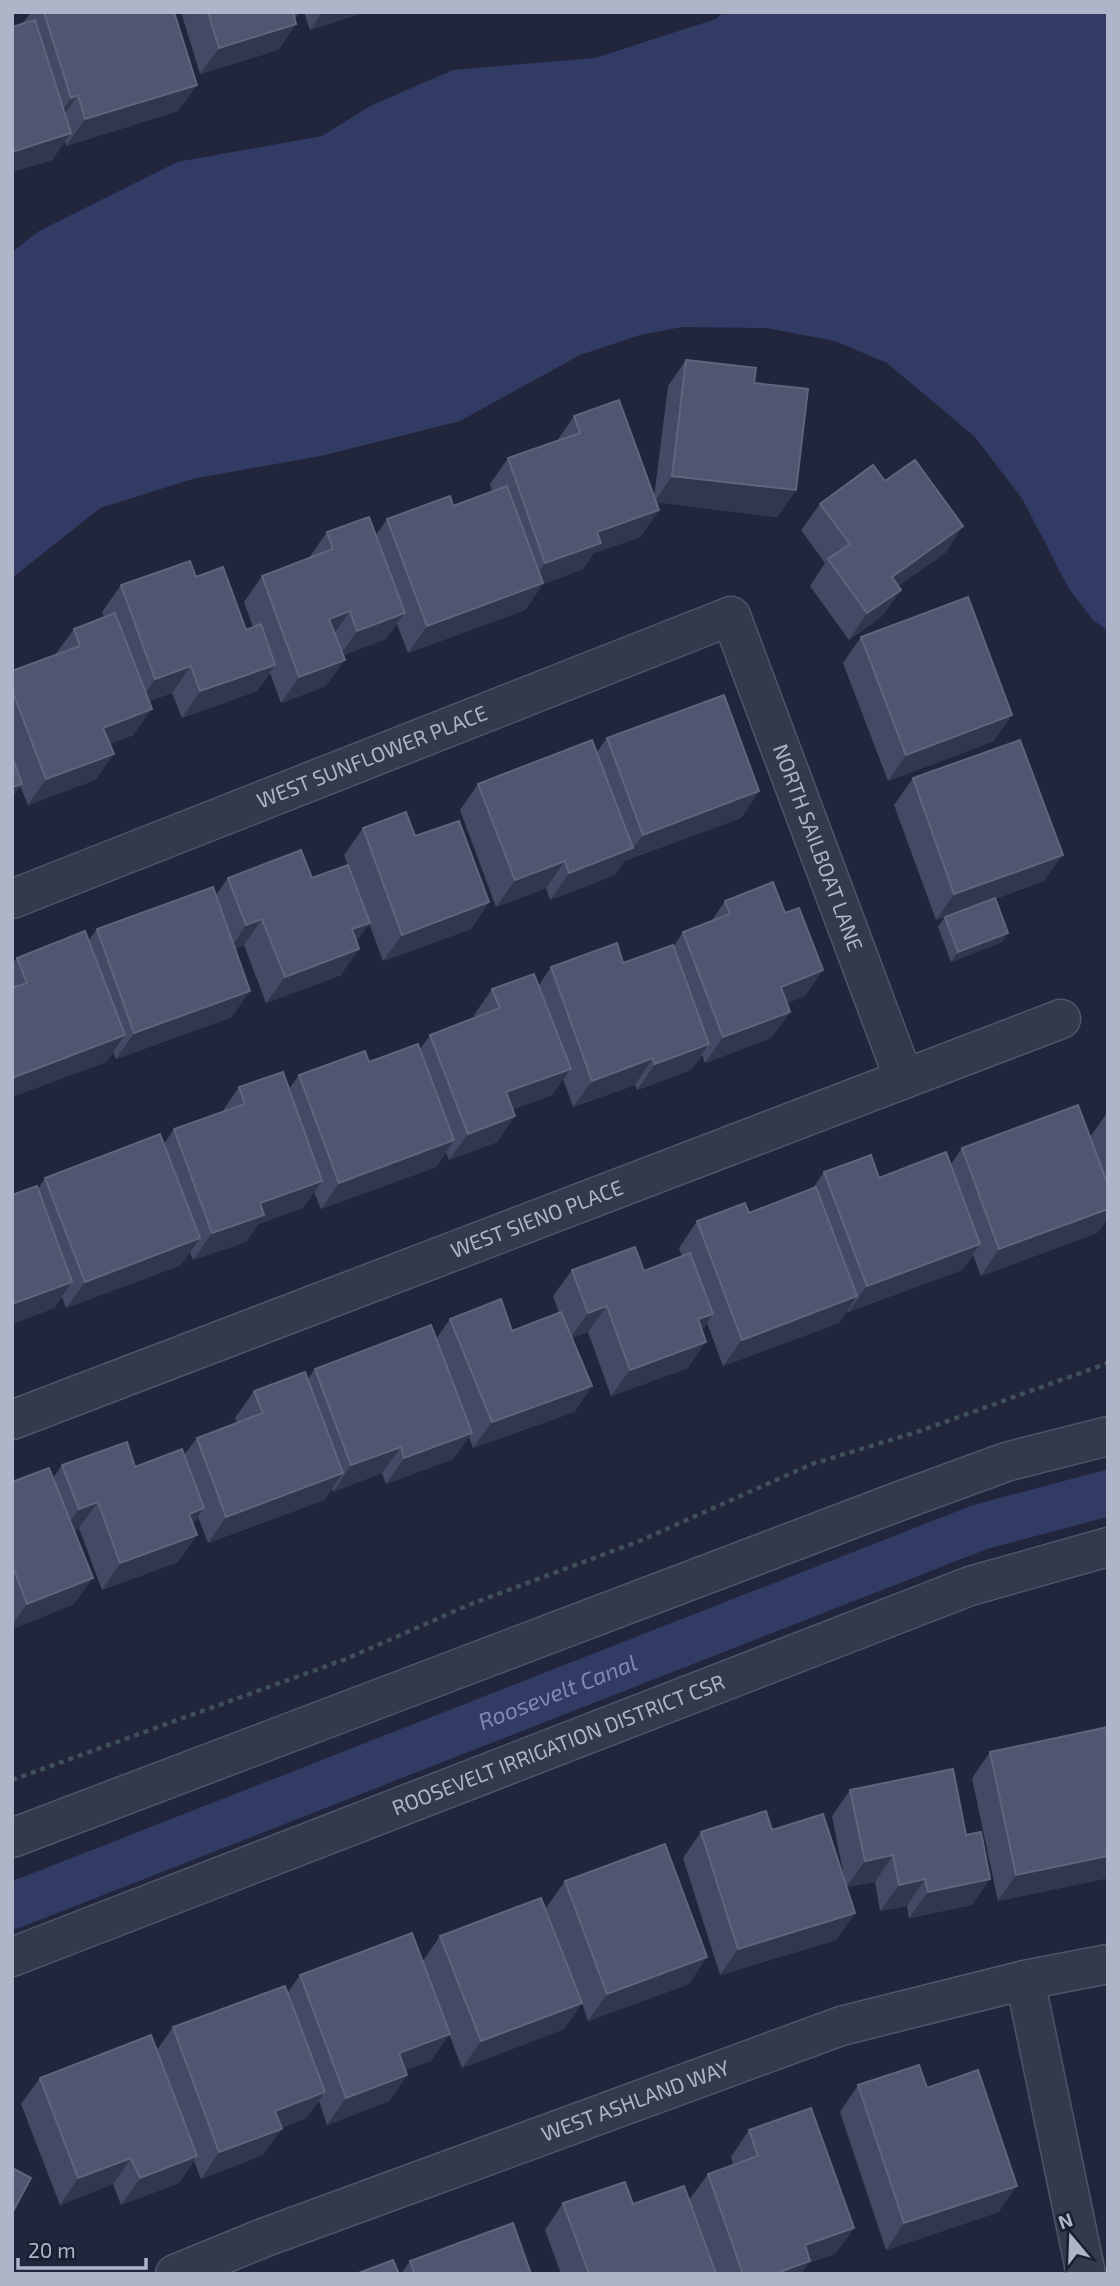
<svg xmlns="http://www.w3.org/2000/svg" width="1120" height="2286" viewBox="0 0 1120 2286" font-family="'Exo 2',sans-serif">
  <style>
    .water { fill: #323b63 }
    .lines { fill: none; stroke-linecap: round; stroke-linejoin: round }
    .canal { stroke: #323b63; stroke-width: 46 }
    .minor-casing { stroke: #505467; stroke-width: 41 }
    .path { stroke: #3e5058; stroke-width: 4.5; stroke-dasharray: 5 5; stroke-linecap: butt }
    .minor { stroke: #35394d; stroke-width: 38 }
    .wall { fill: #454a64 }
    .shaded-wall { fill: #323750 }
    .building { fill: #51556f; stroke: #60647d; stroke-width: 2 }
    .labels { text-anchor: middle; stroke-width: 5; stroke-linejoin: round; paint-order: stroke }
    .street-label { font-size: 21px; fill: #b0b4c8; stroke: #1a1e31 }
    .water-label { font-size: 23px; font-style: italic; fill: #7e89b7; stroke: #1a1e31 }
  </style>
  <rect width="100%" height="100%" fill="#21263d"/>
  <path class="water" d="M 724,12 L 1108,12 L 1108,631 L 1093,620 L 1069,589 L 1023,500 L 975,437 L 887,363 L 835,341 L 766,328 L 682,327 L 640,335 L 580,355 L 460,421 L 321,456 L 196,478 L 100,508 L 12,578 L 12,252 L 39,231 L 177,162 L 322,136 L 370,106 L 453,70 L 595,58 L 716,19 Z"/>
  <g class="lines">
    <path class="canal" id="s1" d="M 12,1906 L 980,1527 L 1108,1493"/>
    <g class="minor-casing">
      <g id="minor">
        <path id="s2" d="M 12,899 L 731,616 L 904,1079"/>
        <path id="s3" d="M 12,1420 L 1061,1019"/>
        <path d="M 12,1838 L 897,1502 L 1006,1462 L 1108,1436"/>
        <path id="s4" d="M 12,1957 L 970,1586 L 1108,1547"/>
        <path d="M 1025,1980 L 1086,2274"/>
        <path id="s5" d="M 175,2274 L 263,2238 L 841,2026 L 1025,1980 L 1108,1964"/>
      </g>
    </g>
    <path class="path" d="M 12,1780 L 346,1659 L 471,1604 L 642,1540 L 812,1464 L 920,1431 L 1108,1363"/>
    <use href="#minor" class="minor"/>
  </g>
  <path class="wall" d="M 31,12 L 174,12 L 197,85 L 178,111 L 66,146 L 65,141 L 52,160 L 12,172 L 12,27 L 22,24 Z
    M 181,12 L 299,12 L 295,18 L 296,24 L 278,50 L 200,74 Z
    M 304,12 L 365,12 L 310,30 Z
    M 686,360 L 754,383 L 796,490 L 777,517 L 656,502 L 659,510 L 640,537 L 594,553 L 583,569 L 543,584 L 525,610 L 408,653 L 397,624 L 386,639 L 343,655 L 326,686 L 281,703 L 270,673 L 257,691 L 182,718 L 172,693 L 149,701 L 133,735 L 110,744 L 114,754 L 95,780 L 28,805 L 20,786 L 12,787 L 12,671 L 55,655 L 74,629 L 104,617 L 102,612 L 121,585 L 196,577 L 246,630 L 253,627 L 244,602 L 262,576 L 309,558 L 327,532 L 376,535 L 387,519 L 453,506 L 492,492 L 490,484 L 508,458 L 557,441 L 574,416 L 654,497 L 668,386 Z
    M 885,481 L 963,526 L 945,553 L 898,586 L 901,590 L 882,616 L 849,640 L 810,586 L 825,563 L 801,530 L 820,504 Z
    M 861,637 L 994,741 L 888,781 L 843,663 Z
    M 607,738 L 759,791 L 741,818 L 624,861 L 615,875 L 550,900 L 546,888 L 496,907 L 460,810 L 478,784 L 596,753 Z
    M 913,778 L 1044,881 L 995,899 L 1002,942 L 951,962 L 938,927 L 945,917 L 967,909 L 936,920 L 894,805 Z
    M 363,828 L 415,836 L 489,902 L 471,929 L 383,961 L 369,923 L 356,941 L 341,975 L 266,1003 L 244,945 L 235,949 L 232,1017 L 116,1059 L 113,1052 L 106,1062 L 12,1097 L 12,964 L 17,958 L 89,940 L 97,929 L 216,895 L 228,878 L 312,878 L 354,882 L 344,855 Z
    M 725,901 L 785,913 L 823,970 L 805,996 L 787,1003 L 790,1012 L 771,1038 L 705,1063 L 702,1055 L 691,1070 L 637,1090 L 635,1085 L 573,1107 L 563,1079 L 552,1095 L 513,1109 L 515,1116 L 497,1142 L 449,1160 L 446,1152 L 436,1167 L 321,1209 L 314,1192 L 303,1208 L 258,1224 L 246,1242 L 193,1260 L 190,1252 L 181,1265 L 66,1308 L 62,1297 L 54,1308 L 12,1324 L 12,1195 L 38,1189 L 45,1178 L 164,1144 L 174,1129 L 222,1112 L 239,1087 L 289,1089 L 299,1075 L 369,1062 L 420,1049 L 430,1035 L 475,1018 L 474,1015 L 492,989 L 539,985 L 551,967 L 623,963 L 674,946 L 683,932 L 711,922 Z
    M 1107,1113 L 1108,1218 L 1097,1233 L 981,1276 L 973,1255 L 962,1270 L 848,1312 L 847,1310 L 839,1323 L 723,1366 L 707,1323 L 702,1330 L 688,1368 L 611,1396 L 588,1332 L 572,1338 L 592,1386 L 574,1412 L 473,1448 L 469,1437 L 453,1459 L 386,1484 L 382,1473 L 333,1492 L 332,1489 L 324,1500 L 208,1543 L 198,1517 L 193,1524 L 197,1535 L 178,1562 L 102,1590 L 79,1528 L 74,1531 L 74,1604 L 12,1629 L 12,1482 L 53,1478 L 62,1465 L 135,1467 L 184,1455 L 197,1438 L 237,1423 L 235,1418 L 254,1391 L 307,1380 L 315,1369 L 436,1339 L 450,1319 L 512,1331 L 559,1313 L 553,1296 L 572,1270 L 644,1271 L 682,1256 L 679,1248 L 697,1221 L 749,1213 L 813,1188 L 824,1172 L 879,1178 L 951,1164 L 962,1148 L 1090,1137 Z
    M 990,1752 L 1108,1878 L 998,1901 L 972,1778 Z
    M 850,1790 L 972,1905 L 909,1918 L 907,1906 L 880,1911 L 875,1882 L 846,1887 L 832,1816 Z
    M 772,1830 L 855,1913 L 836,1940 L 720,1975 L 683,1858 L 701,1832 Z
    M 565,1881 L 689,1984 L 588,2021 L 582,2003 L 564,2029 L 462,2068 L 449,2034 L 431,2061 L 405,2070 L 407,2075 L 389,2101 L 327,2125 L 319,2101 L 306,2118 L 281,2128 L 263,2155 L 201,2179 L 194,2161 L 179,2183 L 121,2205 L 113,2184 L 60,2205 L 21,2104 L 40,2078 L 157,2050 L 173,2027 L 288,1992 L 300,1975 L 422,1962 L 440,1936 L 571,1974 L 546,1908 Z
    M 858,2085 L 927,2088 L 999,2212 L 886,2250 L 840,2112 Z
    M 749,2130 L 854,2228 L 835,2254 L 808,2263 L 801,2274 L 561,2274 L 545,2230 L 563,2203 L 633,2204 L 689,2200 L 708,2174 L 733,2165 L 731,2157 Z
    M 410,2261 L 415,2274 L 401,2274 Z"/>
  <path class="shaded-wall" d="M 322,12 L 365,12 L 310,30 Z
    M 296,24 L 278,50 L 200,74 L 219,48 Z
    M 197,85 L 178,111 L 66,146 L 85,119 Z
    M 78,95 L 59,122 L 53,124 L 71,98 Z
    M 71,133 L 52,160 L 12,172 L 12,152 Z
    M 672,476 L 796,490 L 777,517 L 654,502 Z
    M 659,510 L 640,537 L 594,553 L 583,569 L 543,584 L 525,610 L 408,653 L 427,626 L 527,589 L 545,563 L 597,532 Z
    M 963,526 L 945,553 L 873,604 L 892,577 Z
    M 901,590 L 882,616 L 849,640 L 867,613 Z
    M 350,611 L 332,637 L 329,619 Z
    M 405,613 L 386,639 L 339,657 L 357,631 Z
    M 345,660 L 326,686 L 281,703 L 299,677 Z
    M 275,665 L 257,691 L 182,718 L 200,691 Z
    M 191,666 L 172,693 L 137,706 L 155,679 Z
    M 152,709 L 133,735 L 85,754 L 103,728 Z
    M 1012,715 L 994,741 L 888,781 L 906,755 Z
    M 114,754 L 95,780 L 28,805 L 46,779 Z
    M 22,784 L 12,798 L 12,787 Z
    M 759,791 L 741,818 L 624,861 L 615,875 L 550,900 L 569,873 L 633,848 L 643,835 Z
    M 1063,855 L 1044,881 L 936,920 L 954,894 Z
    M 565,861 L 546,888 L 496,907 L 515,880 Z
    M 489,902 L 471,929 L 383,961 L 402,935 Z
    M 262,919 L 244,945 L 228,952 L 246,925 Z
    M 370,923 L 351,949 L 352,929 Z
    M 1008,933 L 1002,942 L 951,962 L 958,952 Z
    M 359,949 L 341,975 L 266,1003 L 285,977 Z
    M 823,970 L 805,996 L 762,1013 L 781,987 Z
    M 250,991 L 232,1017 L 116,1059 L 134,1033 Z
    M 790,1012 L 771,1038 L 705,1063 L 723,1037 Z
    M 125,1035 L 106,1062 L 12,1097 L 12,1078 Z
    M 709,1044 L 691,1070 L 637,1090 L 655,1064 Z
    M 653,1058 L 635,1085 L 573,1107 L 592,1081 Z
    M 571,1069 L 552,1095 L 488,1119 L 506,1092 Z
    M 515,1116 L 497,1142 L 449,1160 L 468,1134 Z
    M 454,1140 L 436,1167 L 321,1209 L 339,1183 Z
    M 322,1181 L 303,1208 L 258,1224 L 246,1242 L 193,1260 L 212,1233 L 260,1203 Z
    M 1108,1209 L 1108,1218 L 1097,1233 L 981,1276 L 999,1249 Z
    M 200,1238 L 181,1265 L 66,1308 L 85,1282 Z
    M 980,1244 L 962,1270 L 848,1312 L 867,1286 Z
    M 72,1282 L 54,1308 L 12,1324 L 12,1304 Z
    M 857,1296 L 839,1323 L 723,1366 L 742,1340 Z
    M 607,1306 L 588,1332 L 569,1340 L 588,1313 Z
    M 713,1314 L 695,1341 L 698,1319 Z
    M 706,1342 L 688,1368 L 611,1396 L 630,1370 Z
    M 592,1386 L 574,1412 L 473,1448 L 492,1422 Z
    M 472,1433 L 453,1459 L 386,1484 L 404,1458 Z
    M 401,1447 L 382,1473 L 333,1492 L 351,1465 Z
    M 343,1473 L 324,1500 L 208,1543 L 226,1517 Z
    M 98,1502 L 79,1528 L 60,1536 L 79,1509 Z
    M 204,1508 L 185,1535 L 189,1514 Z
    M 197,1535 L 178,1562 L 102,1590 L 120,1563 Z
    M 93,1578 L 74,1604 L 12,1629 L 12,1625 L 27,1604 Z
    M 893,1855 L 875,1882 L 846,1887 L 865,1861 Z
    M 1108,1856 L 1108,1878 L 998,1901 L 1016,1875 Z
    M 925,1879 L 907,1906 L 880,1911 L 899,1885 Z
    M 990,1879 L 972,1905 L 909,1918 L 928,1892 Z
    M 855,1913 L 836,1940 L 720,1975 L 738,1949 Z
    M 707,1957 L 689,1984 L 588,2021 L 607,1994 Z
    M 582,2003 L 564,2029 L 462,2068 L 481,2041 Z
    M 450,2034 L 431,2061 L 380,2079 L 399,2053 Z
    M 407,2075 L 389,2101 L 327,2125 L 346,2098 Z
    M 325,2092 L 306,2118 L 257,2137 L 275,2111 Z
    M 282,2129 L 263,2155 L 201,2179 L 219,2152 Z
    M 197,2156 L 179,2183 L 121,2205 L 140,2178 Z
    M 131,2158 L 113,2184 L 60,2205 L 78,2178 Z
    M 1017,2186 L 999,2212 L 886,2250 L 904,2223 Z
    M 854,2228 L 835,2254 L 808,2263 L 801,2274 L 774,2274 L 805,2245 Z"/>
  <path class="building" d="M 44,12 L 174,12 L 197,85 L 85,119 L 78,95 L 71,98 Z
    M 208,12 L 293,12 L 296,24 L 219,48 Z
    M 35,20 L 71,133 L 12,152 L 12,27 Z
    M 686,360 L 756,368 L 754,383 L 808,389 L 796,490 L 672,476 Z
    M 619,400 L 659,510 L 597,532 L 601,543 L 545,563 L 508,458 L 580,433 L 574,416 Z
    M 915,460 L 963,526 L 892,577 L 901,590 L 867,613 L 828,559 L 850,544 L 820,504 L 873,465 L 885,481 Z
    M 507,486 L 543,583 L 427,626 L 387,519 L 450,496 L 453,506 Z
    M 369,517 L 405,613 L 357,631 L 350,611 L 329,619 L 345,660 L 299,677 L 262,576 L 333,549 L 327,532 Z
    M 190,561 L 196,577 L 223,567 L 246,630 L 261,624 L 275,665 L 200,691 L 191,666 L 155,679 L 121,585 Z
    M 968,597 L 1012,715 L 906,755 L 861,637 Z
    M 115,613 L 152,709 L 103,728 L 114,754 L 46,779 L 12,690 L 12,671 L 80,646 L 74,629 Z
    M 724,695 L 759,791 L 643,835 L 607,738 Z
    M 592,740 L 633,848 L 569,873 L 565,861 L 515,880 L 478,784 Z
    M 1020,740 L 1063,855 L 954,894 L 913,778 Z
    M 12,756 L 22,784 L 12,787 Z
    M 406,812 L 415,836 L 459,821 L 489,902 L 402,935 L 363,828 Z
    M 301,850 L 312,878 L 348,865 L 370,923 L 352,929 L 359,949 L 285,977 L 262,919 L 246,925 L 228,878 Z
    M 773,882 L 785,913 L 799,908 L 823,970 L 781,987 L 790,1012 L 723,1037 L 683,932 L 730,914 L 725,901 Z
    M 213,887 L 250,991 L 134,1033 L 97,929 Z
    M 995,898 L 1008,933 L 958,952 L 945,917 Z
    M 85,931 L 125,1035 L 12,1078 L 12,988 L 27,983 L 17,958 Z
    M 617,943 L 623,963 L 673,945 L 709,1044 L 655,1064 L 653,1058 L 592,1081 L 551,967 Z
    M 534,974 L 571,1069 L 506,1092 L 515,1116 L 468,1134 L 430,1035 L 500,1008 L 492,989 Z
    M 418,1044 L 454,1140 L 339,1183 L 299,1075 L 365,1051 L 369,1062 Z
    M 283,1072 L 322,1181 L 260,1203 L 264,1215 L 212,1233 L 174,1129 L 245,1104 L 239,1087 Z
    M 1078,1105 L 1108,1185 L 1108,1209 L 999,1249 L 962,1148 Z
    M 160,1134 L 200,1238 L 85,1282 L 45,1178 Z
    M 946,1152 L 980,1244 L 867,1286 L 824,1172 L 871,1155 L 879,1178 Z
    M 37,1186 L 72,1282 L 12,1304 L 12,1195 Z
    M 816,1187 L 857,1296 L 742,1340 L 697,1221 L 745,1203 L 749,1213 Z
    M 635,1247 L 644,1271 L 690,1253 L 713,1314 L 698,1319 L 706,1342 L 630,1370 L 607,1306 L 588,1313 L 572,1270 Z
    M 501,1299 L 512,1331 L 561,1312 L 592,1386 L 492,1422 L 450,1319 Z
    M 431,1325 L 472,1433 L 404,1458 L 401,1447 L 351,1465 L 315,1369 Z
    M 305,1372 L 343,1473 L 226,1517 L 197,1438 L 263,1413 L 254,1391 Z
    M 127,1442 L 135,1467 L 182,1449 L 204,1508 L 189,1514 L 197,1535 L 120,1563 L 98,1502 L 79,1509 L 62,1465 Z
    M 49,1468 L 93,1578 L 27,1604 L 12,1564 L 12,1482 Z
    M 1108,1727 L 1108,1856 L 1016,1875 L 990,1752 Z
    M 953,1769 L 966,1835 L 981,1832 L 990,1879 L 928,1892 L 925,1879 L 899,1885 L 893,1855 L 865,1861 L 850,1790 Z
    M 766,1811 L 772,1830 L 823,1814 L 855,1913 L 738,1949 L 701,1832 Z
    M 665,1844 L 707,1957 L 607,1994 L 565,1881 Z
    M 541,1898 L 582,2003 L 481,2041 L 440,1936 Z
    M 412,1933 L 450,2034 L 399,2053 L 407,2075 L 346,2098 L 300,1975 Z
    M 285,1986 L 325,2092 L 275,2111 L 282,2129 L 219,2152 L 173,2027 Z
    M 151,2035 L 197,2156 L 140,2178 L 131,2158 L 78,2178 L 40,2078 Z
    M 919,2065 L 927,2088 L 978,2070 L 1017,2186 L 904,2223 L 858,2085 Z
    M 811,2108 L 854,2228 L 805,2245 L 810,2261 L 774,2274 L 743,2274 L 708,2174 L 758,2156 L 749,2130 Z
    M 12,2168 L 31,2178 L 12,2213 Z
    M 625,2182 L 633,2204 L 684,2186 L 716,2274 L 589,2274 L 563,2203 Z
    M 513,2223 L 531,2274 L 415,2274 L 410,2261 Z
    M 393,2260 L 399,2274 L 356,2274 Z"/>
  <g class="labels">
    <g class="street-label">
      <text dy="7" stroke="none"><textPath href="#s2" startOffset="387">WEST SUNFLOWER PLACE</textPath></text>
      <text dy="7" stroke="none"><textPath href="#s2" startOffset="1020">NORTH SAILBOAT LANE</textPath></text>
      <text dy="7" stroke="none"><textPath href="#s3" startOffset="562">WEST SIENO PLACE</textPath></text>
      <text dy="7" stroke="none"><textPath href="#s4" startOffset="586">ROOSEVELT IRRIGATION DISTRICT CSR</textPath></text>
      <text dy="7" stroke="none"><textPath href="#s5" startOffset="492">WEST ASHLAND WAY</textPath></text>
    </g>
    <g class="water-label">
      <text dy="8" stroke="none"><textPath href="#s1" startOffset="586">Roosevelt Canal</textPath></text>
    </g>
  </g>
  <rect width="1120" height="2286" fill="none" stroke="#b0b4c8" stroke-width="28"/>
  <g transform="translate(1071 2237) rotate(341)" stroke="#1a1e31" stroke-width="5" paint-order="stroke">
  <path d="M0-5L12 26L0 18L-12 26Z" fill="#b0b4c8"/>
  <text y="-10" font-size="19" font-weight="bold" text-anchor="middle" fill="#b0b4c8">N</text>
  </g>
  <path d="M18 2258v10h128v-10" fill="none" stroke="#b0b4c8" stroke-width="3.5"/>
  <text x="28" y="2258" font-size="21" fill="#b0b4c8" stroke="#1a1e31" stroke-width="5" paint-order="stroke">20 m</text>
</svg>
